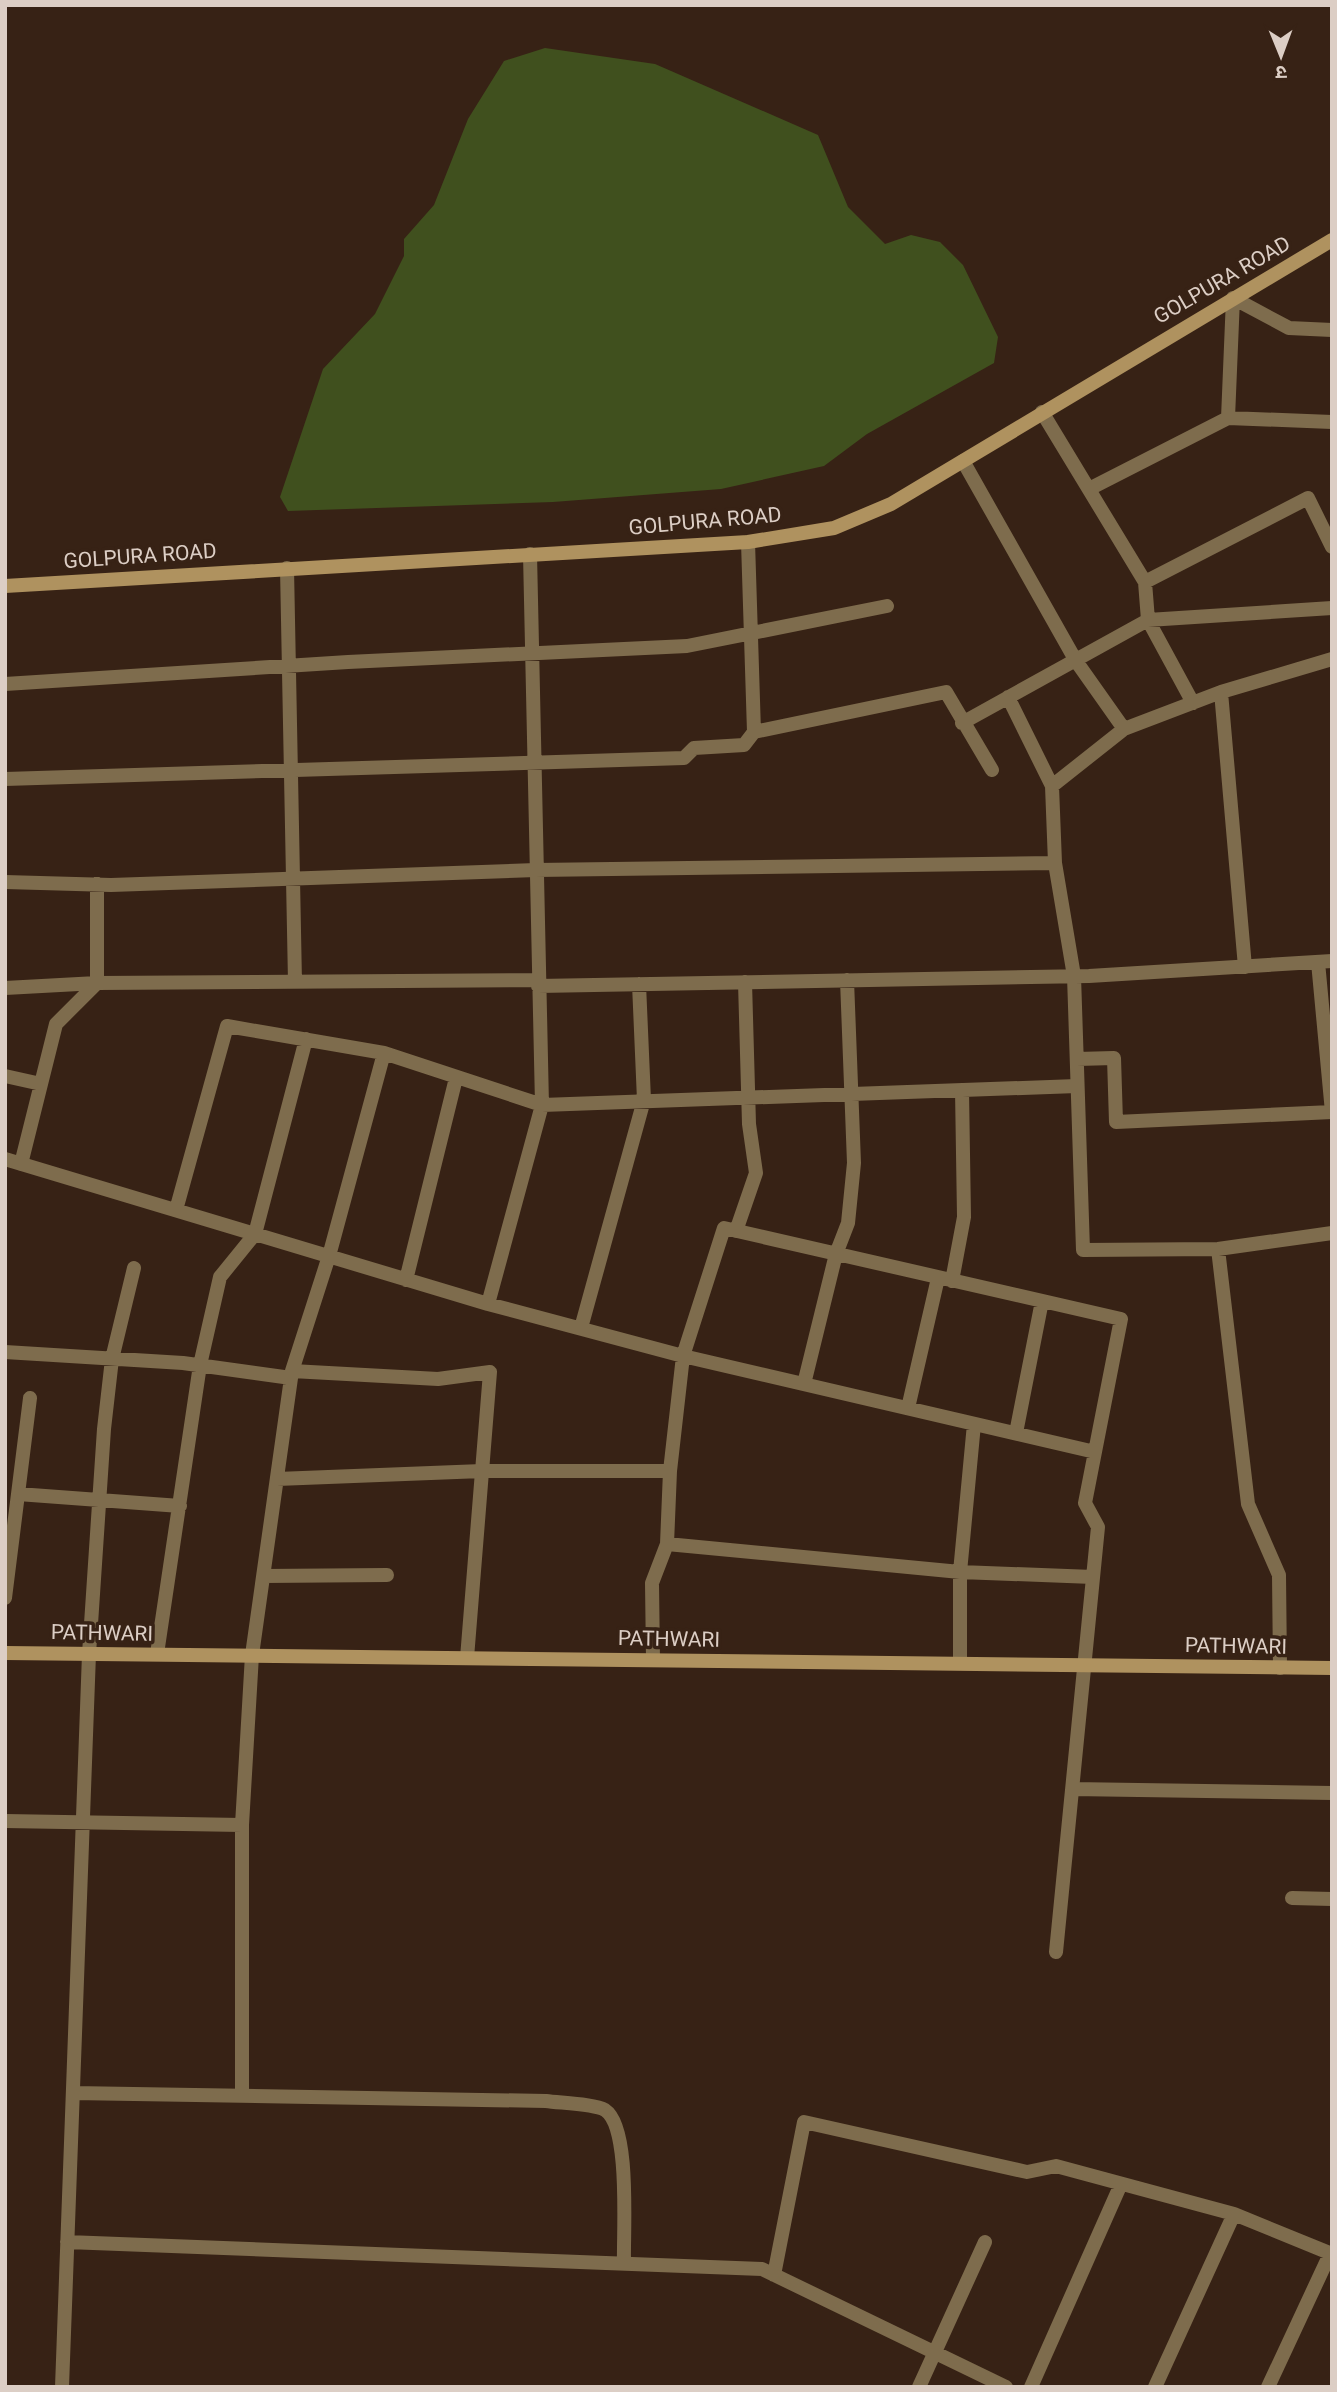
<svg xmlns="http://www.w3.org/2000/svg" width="1337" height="2392" viewBox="0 0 1337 2392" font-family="Roboto,'Noto Sans Devanagari',sans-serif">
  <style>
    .green { fill: #40501e }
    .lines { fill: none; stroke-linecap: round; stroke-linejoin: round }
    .street { stroke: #7e6c4d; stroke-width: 14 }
    .secondary { stroke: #af925f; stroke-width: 14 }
    .labels { text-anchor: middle; stroke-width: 7; stroke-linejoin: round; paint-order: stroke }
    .street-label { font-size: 21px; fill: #dccec5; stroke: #372215 }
  </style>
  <rect width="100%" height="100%" fill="#372215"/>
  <path class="green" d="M 545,48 L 655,64 L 818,135 L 848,207 L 885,244 L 911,235 L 940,242 L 963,265 L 998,337 L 994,363 L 867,434 L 824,466 L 721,489 L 553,502 L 288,511 L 280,497 L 323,369 L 375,314 L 404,256 L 404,239 L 434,205 L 468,119 L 504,61 Z"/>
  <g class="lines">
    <path class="street" d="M 1042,412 L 1145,582 L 1148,620 L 1193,703
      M 1228,418 L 1233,298 L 1289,328 L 1332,330
      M 963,461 L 1076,661 L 1124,729
      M 1089,489 L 1228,418 L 1332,422
      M 748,542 L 754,732
      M 287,568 L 295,982
      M 1145,582 L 1308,498 L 1332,547
      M 1332,659 L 1221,692 L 1124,729 L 1052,786 L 1055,863 L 1074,976 L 1083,1250 L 1218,1249 L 1332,1233
      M 5,684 L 348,662 L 687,646 L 887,606
      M 1221,692 L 1245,967
      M 1008,697 L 1052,786
      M 962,723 L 1148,620 L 1332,608
      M 5,779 L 684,758 L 694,748 L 744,745 L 754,732 L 946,692 L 992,770
      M 5,882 L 111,885 L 536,870 L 1055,863
      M 97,884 L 97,983 L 538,980
      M 1318,962 L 1332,1112
      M 538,986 L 1089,976 L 1332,961
      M 5,988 L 97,983
      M 1077,1059 L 1114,1058 L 1116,1122 L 1332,1112
      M 5,1076 L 41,1084
      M 5,1159 L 488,1304 L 683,1356 L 1095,1452
      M 21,1164 L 56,1024 L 97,983
      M 176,1210 L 227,1026 L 384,1053 L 542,1105 L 1077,1086
      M 736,1231 L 756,1173 L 749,1124 L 745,982
      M 1218,1249 L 1248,1504 L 1279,1575 L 1280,1668
      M 406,1280 L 456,1078
      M 952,1281 L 964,1217 L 962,1090
      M 488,1304 L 542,1105 L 530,554
      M 581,1328 L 644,1100 L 639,984
      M 5,1352 L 183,1363 L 291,1378
      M 292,1371 L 438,1379 L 490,1372 L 467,1658
      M 804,1384 L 836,1254 L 848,1223 L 854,1163 L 847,980
      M 908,1408 L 938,1278
      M 1016,1433 L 1042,1301
      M 277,1479 L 482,1471 L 670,1471
      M 18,1494 L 180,1506
      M 667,1544 L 670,1471 L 683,1356 L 724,1228 L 1121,1319 L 1085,1503 L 1098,1527 L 1056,1952
      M 264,1576 L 387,1575
      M 5,1598 L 30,1398
      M 157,1654 L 200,1365 L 220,1277 L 255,1234 L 306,1039
      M 653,1660 L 652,1583 L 667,1544 L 960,1572 L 1093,1577
      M 960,1663 L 960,1572 L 974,1424
      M 1072,1789 L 1332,1793
      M 5,1821 L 242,1825
      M 1292,1898 L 1332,1899
      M 73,2093 L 546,2101 C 560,2103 595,2104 605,2110 C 631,2127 623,2233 624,2264
      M 242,2096 L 242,1825 L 252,1655 L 292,1371 L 329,1256 L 384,1053
      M 67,2242 L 762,2269 L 1006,2387
      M 774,2275 L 804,2122 L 1027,2172 L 1056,2166 L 1234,2214 L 1332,2254
      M 62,2387 L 89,1654 L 104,1429 L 112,1359 L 134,1268
      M 919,2387 L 985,2242
      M 1031,2387 L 1121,2184
      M 1155,2387 L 1234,2214
      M 1268,2387 L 1330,2254"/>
    <path class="secondary" d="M 5,586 L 748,542 L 834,528 L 891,504 L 1332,240
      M 5,1653 L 1332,1668"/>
  </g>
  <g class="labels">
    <g class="street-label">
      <text transform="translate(1222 280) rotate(-30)" y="7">GOLPURA ROAD</text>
      <text transform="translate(705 521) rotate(-5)" y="7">GOLPURA ROAD</text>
      <text transform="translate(140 556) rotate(-4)" y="7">GOLPURA ROAD</text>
      <text transform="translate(102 1633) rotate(1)" y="7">PATHWARI</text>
      <text transform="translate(669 1639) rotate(1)" y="7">PATHWARI</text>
      <text transform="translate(1236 1646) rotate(1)" y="7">PATHWARI</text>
    </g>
  </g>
  <rect width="1337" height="2392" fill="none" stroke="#dccec5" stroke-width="14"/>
  <g transform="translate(1281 56) rotate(179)" stroke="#372215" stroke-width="5" paint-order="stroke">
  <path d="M0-5L12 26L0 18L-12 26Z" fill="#dccec5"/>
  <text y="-10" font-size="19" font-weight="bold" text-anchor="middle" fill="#dccec5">उ</text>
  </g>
</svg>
